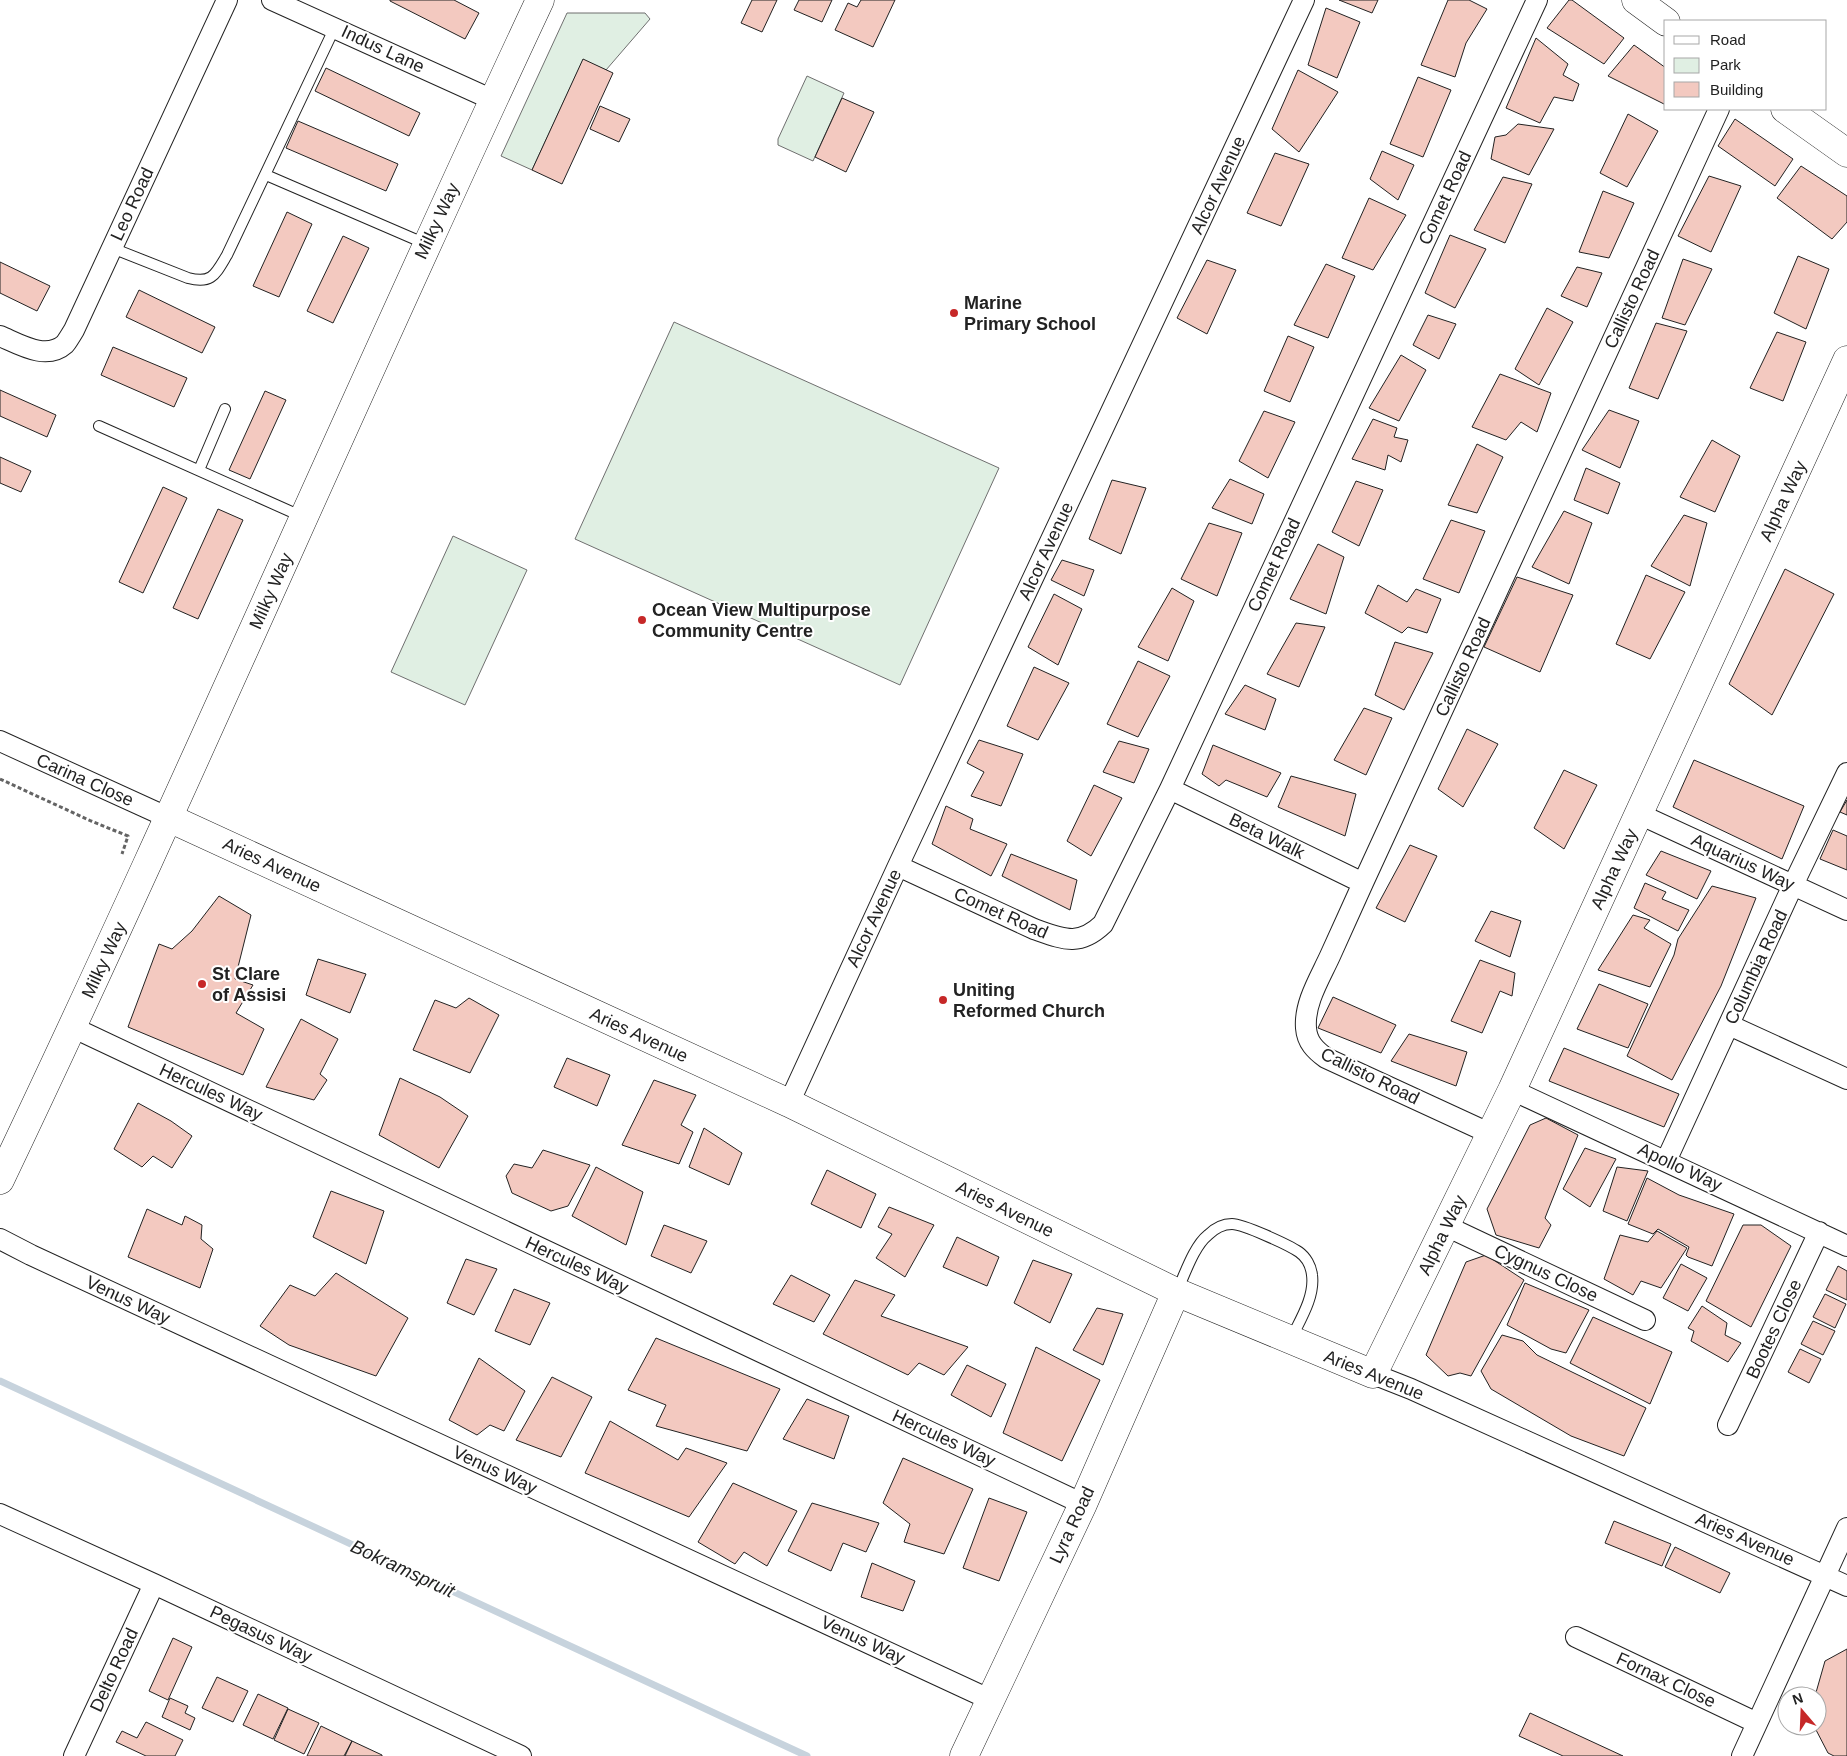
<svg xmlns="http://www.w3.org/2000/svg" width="1847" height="1756" viewBox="0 0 1847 1756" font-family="Arial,sans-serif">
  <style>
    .green { fill: #e0efe3; stroke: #6f6f6f }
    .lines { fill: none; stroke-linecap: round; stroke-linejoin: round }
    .stream { stroke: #c7d3dd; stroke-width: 7 }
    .building { fill: #f3c9c0; stroke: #222 }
    .lane-casing { stroke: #222; stroke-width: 12 }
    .street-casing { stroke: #222; stroke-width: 22 }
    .secondary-casing { stroke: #222; stroke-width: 29 }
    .path { stroke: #646464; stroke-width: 3; stroke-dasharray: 4 2.5; stroke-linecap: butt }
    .lane { stroke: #fff; stroke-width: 10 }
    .street { stroke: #fff; stroke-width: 20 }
    .secondary { stroke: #fff; stroke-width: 28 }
    .poi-dot { fill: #c62828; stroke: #fff; stroke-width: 2 }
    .labels { text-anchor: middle; stroke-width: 4; stroke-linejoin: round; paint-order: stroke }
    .street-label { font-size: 18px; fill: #222; stroke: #fff }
    .poi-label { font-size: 18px; font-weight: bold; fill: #222; stroke: #fff; text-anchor: start }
    .water-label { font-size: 19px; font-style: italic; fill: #222; stroke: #fff }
  </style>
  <rect width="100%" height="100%" fill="#fff"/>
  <path class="green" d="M 567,13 L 645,13 L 650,19 L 606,70 L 583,60 L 532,170 L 501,156 Z
    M 807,76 L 844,93 L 813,161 L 778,145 L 778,139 Z
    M 674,322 L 999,468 L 900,685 L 575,539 Z
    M 453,536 L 527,570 L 465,705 L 391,672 Z"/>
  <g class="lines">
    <path class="stream" d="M 0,1381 L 807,1756"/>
  </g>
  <path class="building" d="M 390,0 L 454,0 L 479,13 L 465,39 L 390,1 Z
    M 752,0 L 777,0 L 762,32 L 741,23 Z
    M 799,0 L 832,0 L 822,22 L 794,10 Z
    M 861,0 L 895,0 L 873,47 L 835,30 L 848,3 L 857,7 Z
    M 1339,0 L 1378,0 L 1372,13 Z
    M 1448,0 L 1469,0 L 1487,9 L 1466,43 L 1455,77 L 1421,65 Z
    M 1569,0 L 1572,0 L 1624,38 L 1604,64 L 1547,28 Z
    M 1326,8 L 1360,22 L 1337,78 L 1308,65 Z
    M 1536,38 L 1568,64 L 1563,75 L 1579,84 L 1573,101 L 1554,97 L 1540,123 L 1506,108 Z
    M 1634,45 L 1666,68 L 1666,105 L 1608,76 Z
    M 583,59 L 613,73 L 562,184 L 532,170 Z
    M 326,68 L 420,113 L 409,136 L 315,91 Z
    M 1298,70 L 1338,92 L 1299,152 L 1272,129 Z
    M 1418,77 L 1451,90 L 1423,157 L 1390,144 Z
    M 842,98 L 874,112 L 846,172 L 815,157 Z
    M 600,106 L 630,119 L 619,142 L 590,129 Z
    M 1628,114 L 1658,131 L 1627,187 L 1600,173 Z
    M 1735,119 L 1793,159 L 1775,186 L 1718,146 Z
    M 298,121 L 398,164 L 386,191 L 286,148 Z
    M 1518,124 L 1554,129 L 1529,175 L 1491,159 L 1495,137 L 1506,135 Z
    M 1382,151 L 1414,165 L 1398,200 L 1370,179 Z
    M 1275,153 L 1309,164 L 1281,226 L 1247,213 Z
    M 1801,166 L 1847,196 L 1847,222 L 1832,239 L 1777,198 Z
    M 1709,176 L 1741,186 L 1711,252 L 1678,236 Z
    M 1503,177 L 1532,184 L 1505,243 L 1474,230 Z
    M 1603,191 L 1634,203 L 1609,258 L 1579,252 Z
    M 1369,198 L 1406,215 L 1373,270 L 1342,258 Z
    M 287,212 L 312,224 L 279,297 L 253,286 Z
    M 1450,235 L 1486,249 L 1455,308 L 1425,293 Z
    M 343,236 L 369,248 L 333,323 L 307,311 Z
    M 1798,256 L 1829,269 L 1806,329 L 1774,313 Z
    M 1683,259 L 1712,269 L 1685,325 L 1662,318 Z
    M 1207,260 L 1236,270 L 1207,334 L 1177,318 Z
    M 0,262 L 50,286 L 37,311 L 0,293 Z
    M 1326,264 L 1355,276 L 1328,338 L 1294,325 Z
    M 1577,267 L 1602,273 L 1587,307 L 1561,296 Z
    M 139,290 L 215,327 L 202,353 L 126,317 Z
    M 1547,308 L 1573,322 L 1539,385 L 1515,369 Z
    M 1428,315 L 1456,324 L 1439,359 L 1413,345 Z
    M 1656,323 L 1687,331 L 1658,399 L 1629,388 Z
    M 1777,332 L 1806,342 L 1783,401 L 1750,388 Z
    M 1288,336 L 1314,347 L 1290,402 L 1264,391 Z
    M 113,347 L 187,378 L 174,407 L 101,375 Z
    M 1401,355 L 1426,370 L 1399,421 L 1369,408 Z
    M 1500,374 L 1551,393 L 1537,432 L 1521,422 L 1506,440 L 1472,427 Z
    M 0,390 L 56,415 L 47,437 L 0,416 Z
    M 265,391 L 286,400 L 250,479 L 229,470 Z
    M 1609,410 L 1639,421 L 1620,468 L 1582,450 Z
    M 1264,411 L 1295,422 L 1268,478 L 1239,461 Z
    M 1373,419 L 1397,428 L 1394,437 L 1408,440 L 1401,462 L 1388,455 L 1385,470 L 1352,459 Z
    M 1712,440 L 1740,456 L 1715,512 L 1680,497 Z
    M 1477,444 L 1503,457 L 1477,513 L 1448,505 Z
    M 0,457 L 31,471 L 21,492 L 0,483 Z
    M 1586,468 L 1620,483 L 1608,514 L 1574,500 Z
    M 1230,479 L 1264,494 L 1252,524 L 1212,508 Z
    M 1112,480 L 1146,488 L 1121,554 L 1089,539 Z
    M 1356,481 L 1383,490 L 1359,546 L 1332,532 Z
    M 163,487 L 187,498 L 143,593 L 119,582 Z
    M 218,509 L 243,520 L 198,619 L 173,608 Z
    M 1564,511 L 1592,523 L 1569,584 L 1532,567 Z
    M 1684,515 L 1707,523 L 1690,586 L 1651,566 Z
    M 1451,520 L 1485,531 L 1459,593 L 1423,579 Z
    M 1209,523 L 1242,533 L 1217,596 L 1181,579 Z
    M 1318,544 L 1344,557 L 1326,614 L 1290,599 Z
    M 1062,560 L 1094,570 L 1084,596 L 1051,580 Z
    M 1785,569 L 1834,594 L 1772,715 L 1729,684 Z
    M 1646,575 L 1685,592 L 1650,659 L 1616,644 Z
    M 1517,577 L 1573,595 L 1540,672 L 1484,647 Z
    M 1378,585 L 1407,602 L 1416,589 L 1441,599 L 1427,633 L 1408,627 L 1402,633 L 1365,613 Z
    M 1172,588 L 1194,601 L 1168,661 L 1138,647 Z
    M 1054,594 L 1082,609 L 1058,665 L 1028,647 Z
    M 1296,623 L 1325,627 L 1299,687 L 1267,674 Z
    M 1395,642 L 1433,653 L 1404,710 L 1375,695 Z
    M 1138,661 L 1170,676 L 1138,737 L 1107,724 Z
    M 1034,667 L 1069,683 L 1038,740 L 1007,726 Z
    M 1245,685 L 1276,699 L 1265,730 L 1225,714 Z
    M 1364,708 L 1392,718 L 1366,775 L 1334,760 Z
    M 1467,729 L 1498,744 L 1463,807 L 1438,789 Z
    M 979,740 L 1023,754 L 1001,806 L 971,796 L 984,772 L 967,763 Z
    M 1119,741 L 1149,749 L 1134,783 L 1103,772 Z
    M 1213,745 L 1281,773 L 1267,797 L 1226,780 L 1219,786 L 1202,774 Z
    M 1694,760 L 1804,806 L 1782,859 L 1673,807 Z
    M 1564,770 L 1597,785 L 1564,849 L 1534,828 Z
    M 1291,776 L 1356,794 L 1345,836 L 1278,807 Z
    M 1094,785 L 1122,798 L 1091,856 L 1067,841 Z
    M 1847,800 L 1847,815 L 1840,812 Z
    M 946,806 L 973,819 L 970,829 L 1007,844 L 991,876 L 932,844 Z
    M 1833,830 L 1847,836 L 1847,870 L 1820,859 Z
    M 1410,845 L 1437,856 L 1405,922 L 1376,908 Z
    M 1661,851 L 1711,871 L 1697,899 L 1646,875 Z
    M 1011,854 L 1077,880 L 1070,910 L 1002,876 Z
    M 1645,883 L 1666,892 L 1662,899 L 1689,910 L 1678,931 L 1634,908 Z
    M 1712,886 L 1756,898 L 1721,986 L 1672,1080 L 1627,1056 L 1674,955 L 1678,939 Z
    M 219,896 L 251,915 L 235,979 L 253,985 L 236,1013 L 264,1029 L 243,1075 L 128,1027 L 159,944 L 172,949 L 192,931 Z
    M 1491,911 L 1521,921 L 1510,957 L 1475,941 Z
    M 1633,915 L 1650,920 L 1644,928 L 1671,944 L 1650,987 L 1598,970 Z
    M 318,959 L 366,974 L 350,1013 L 306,995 Z
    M 1480,960 L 1515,973 L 1512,996 L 1500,991 L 1482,1033 L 1451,1021 Z
    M 1599,984 L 1648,1004 L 1628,1048 L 1577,1029 Z
    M 1333,997 L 1396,1025 L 1381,1053 L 1318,1028 Z
    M 469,998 L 499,1015 L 470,1073 L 413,1050 L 435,1000 L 456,1008 Z
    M 301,1019 L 338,1039 L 320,1074 L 327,1080 L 314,1100 L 266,1087 Z
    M 1409,1034 L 1467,1052 L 1456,1086 L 1391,1061 Z
    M 1564,1048 L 1679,1094 L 1664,1127 L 1549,1081 Z
    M 567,1058 L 610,1075 L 597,1106 L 554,1087 Z
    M 400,1078 L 440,1097 L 468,1116 L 439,1168 L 379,1135 Z
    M 654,1080 L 696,1095 L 681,1125 L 693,1132 L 679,1164 L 622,1145 Z
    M 138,1103 L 171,1121 L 192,1136 L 172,1168 L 153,1156 L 142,1167 L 114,1149 Z
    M 1546,1118 L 1578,1135 L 1545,1218 L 1551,1225 L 1539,1248 L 1496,1235 L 1487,1209 L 1530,1125 Z
    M 704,1128 L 742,1153 L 729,1185 L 689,1167 Z
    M 1585,1148 L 1616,1159 L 1590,1207 L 1563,1189 Z
    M 543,1150 L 590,1165 L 568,1206 L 551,1211 L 512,1193 L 506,1176 L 514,1164 L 532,1168 Z
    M 596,1167 L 643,1192 L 626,1245 L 572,1216 Z
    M 1617,1167 L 1648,1171 L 1627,1221 L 1603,1211 Z
    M 827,1170 L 876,1194 L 861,1228 L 811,1204 Z
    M 1647,1178 L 1679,1195 L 1734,1214 L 1712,1266 L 1688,1257 L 1686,1255 L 1689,1247 L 1658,1229 L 1653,1234 L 1628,1224 Z
    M 331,1191 L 384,1211 L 366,1264 L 313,1237 Z
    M 889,1207 L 934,1225 L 905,1277 L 876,1258 L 892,1234 L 878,1227 Z
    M 147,1209 L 182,1225 L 185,1216 L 202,1225 L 201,1239 L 213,1249 L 200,1288 L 128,1257 Z
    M 664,1225 L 707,1241 L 691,1273 L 651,1256 Z
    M 1743,1225 L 1761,1225 L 1791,1246 L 1751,1327 L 1706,1301 Z
    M 1657,1231 L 1687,1248 L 1661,1288 L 1641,1281 L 1633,1295 L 1604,1279 L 1620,1235 L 1648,1242 Z
    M 957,1237 L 999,1257 L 987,1286 L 943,1267 Z
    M 1486,1255 L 1524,1280 L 1471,1376 L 1460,1373 L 1448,1376 L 1426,1355 L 1466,1262 Z
    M 466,1259 L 497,1269 L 474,1315 L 447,1303 Z
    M 1033,1260 L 1072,1274 L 1050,1323 L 1014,1303 Z
    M 1681,1264 L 1707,1278 L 1688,1311 L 1663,1298 Z
    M 1838,1266 L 1847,1271 L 1847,1300 L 1826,1290 Z
    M 336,1273 L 408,1318 L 376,1376 L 289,1345 L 260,1326 L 290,1285 L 315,1296 Z
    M 791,1275 L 830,1295 L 814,1322 L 773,1304 Z
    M 855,1280 L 895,1295 L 881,1316 L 968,1347 L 944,1375 L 919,1363 L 908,1375 L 823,1334 Z
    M 1525,1283 L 1589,1310 L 1566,1353 L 1551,1349 L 1507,1325 Z
    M 514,1289 L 550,1303 L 530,1345 L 495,1331 Z
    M 1825,1294 L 1846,1304 L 1835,1328 L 1813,1317 Z
    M 1702,1306 L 1727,1323 L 1725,1335 L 1741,1343 L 1728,1362 L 1691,1341 L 1694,1331 L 1688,1328 Z
    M 1097,1308 L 1123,1314 L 1103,1365 L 1073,1350 Z
    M 1593,1317 L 1672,1352 L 1650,1404 L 1570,1363 Z
    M 1813,1321 L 1835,1331 L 1823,1355 L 1801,1344 Z
    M 1502,1335 L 1523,1341 L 1537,1355 L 1646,1408 L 1624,1456 L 1571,1436 L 1491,1389 L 1481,1371 Z
    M 656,1338 L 780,1389 L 747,1451 L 656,1426 L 666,1405 L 628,1390 Z
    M 1036,1347 L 1100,1380 L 1062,1461 L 1003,1433 Z
    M 1800,1349 L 1821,1359 L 1809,1383 L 1788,1372 Z
    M 479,1358 L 525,1391 L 504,1431 L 490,1425 L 477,1435 L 449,1420 Z
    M 967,1365 L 1006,1384 L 991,1417 L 951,1395 Z
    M 552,1377 L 592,1397 L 561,1457 L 516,1440 Z
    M 807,1399 L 849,1416 L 834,1459 L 783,1439 Z
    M 610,1421 L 678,1460 L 686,1448 L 727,1463 L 689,1517 L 585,1473 Z
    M 903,1458 L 973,1489 L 944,1554 L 904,1542 L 910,1524 L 883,1503 Z
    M 733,1483 L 797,1511 L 767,1566 L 744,1552 L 735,1564 L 698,1542 Z
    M 989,1498 L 1027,1512 L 999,1581 L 963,1568 Z
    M 812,1503 L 879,1523 L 866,1552 L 843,1543 L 831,1571 L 788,1551 Z
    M 1614,1521 L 1671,1544 L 1662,1566 L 1605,1543 Z
    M 1675,1547 L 1730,1573 L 1720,1593 L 1665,1567 Z
    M 872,1563 L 915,1581 L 903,1611 L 861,1597 Z
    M 173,1638 L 192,1647 L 168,1700 L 149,1691 Z
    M 1847,1649 L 1847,1756 L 1834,1756 L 1828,1753 L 1814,1726 L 1817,1726 L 1817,1696 L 1815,1696 L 1825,1661 Z
    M 217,1677 L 248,1691 L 233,1722 L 202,1708 Z
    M 258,1694 L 288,1708 L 273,1739 L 243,1725 Z
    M 170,1698 L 188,1706 L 185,1713 L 195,1718 L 190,1730 L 162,1717 Z
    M 288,1709 L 319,1723 L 304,1754 L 274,1740 Z
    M 1530,1713 L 1623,1756 L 1563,1756 L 1519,1736 Z
    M 146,1722 L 183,1740 L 175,1756 L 146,1756 L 116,1742 L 122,1731 L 137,1738 Z
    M 321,1726 L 352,1741 L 344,1756 L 307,1756 Z
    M 352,1741 L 382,1755 L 382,1756 L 345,1756 Z"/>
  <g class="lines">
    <g class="lane-casing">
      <path id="lane" d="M 266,175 L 426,244
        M 112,248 L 188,278 C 212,284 215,275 227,255 L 335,27
        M 99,426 L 303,517
        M 199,470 L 225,409
        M 1177,1291 C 1185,1274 1194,1246 1208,1235 C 1214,1229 1223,1224 1232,1224 C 1243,1224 1289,1245 1299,1252 C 1306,1257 1311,1266 1312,1275 C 1315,1297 1300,1320 1291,1339"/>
    </g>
    <g class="street-casing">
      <path id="street" d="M 272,0 L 493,100
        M 0,336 C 19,344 46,361 65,344 C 68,340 71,335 74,330 L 227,0
        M 0,741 L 169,818
        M 1170,789 L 1363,883
        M 1639,814 L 1847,910
        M 898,866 L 1034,929 C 1063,939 1079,947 1103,924 L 1170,789 L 1537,0
        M 1729,1025 L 1847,1079
        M 72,1027 L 1083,1504
        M 1512,1090 L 1847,1246
        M 789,1103 L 898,866 L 1304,0
        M 1491,1134 L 1326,1058 C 1315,1050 1307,1042 1306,1028 C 1304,1003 1320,978 1330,956 C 1341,932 1352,907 1363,883 L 1719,109
        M 1666,1161 L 1793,885 L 1847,773
        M 1446,1226 L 1645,1320
        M 0,1239 L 31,1255 L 991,1700
        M 1373,1374 L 1411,1389 L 1847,1586
        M 1728,1425 L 1819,1232
        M 0,1514 L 154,1584 L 521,1756
        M 1576,1637 L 1757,1723
        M 74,1756 L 154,1584
        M 1742,1756 L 1847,1528"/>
    </g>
    <g class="secondary-casing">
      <path id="secondary" d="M 1636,0 L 1666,22
        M 1785,109 L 1847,153
        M 169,818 L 789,1103 L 1176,1292 L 1373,1374 L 1512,1090 L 1847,360
        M 0,1180 C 186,790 356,392 540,0
        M 964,1756 L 1083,1504 L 1176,1292"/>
    </g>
    <path class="path" d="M 0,779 L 91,821 L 128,836 L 122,854"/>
    <use href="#lane" class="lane"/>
    <use href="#street" class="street"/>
    <use href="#secondary" class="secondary"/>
  </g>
  <g class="poi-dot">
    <circle cx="954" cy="313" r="5"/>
    <circle cx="642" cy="620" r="5"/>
    <circle cx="202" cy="984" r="5"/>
    <circle cx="943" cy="1000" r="5"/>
  </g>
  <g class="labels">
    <g class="street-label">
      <text transform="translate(383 49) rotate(25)" y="6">Indus Lane</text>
      <text transform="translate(1218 185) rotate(-65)" y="6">Alcor Avenue</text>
      <text transform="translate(1445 198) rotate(-65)" y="6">Comet Road</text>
      <text transform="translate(132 204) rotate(-65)" y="6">Leo Road</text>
      <text transform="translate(437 221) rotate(-65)" y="6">Milky Way</text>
      <text transform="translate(1632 299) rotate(-65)" y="6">Callisto Road</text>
      <text transform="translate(1783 501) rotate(-65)" y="6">Alpha Way</text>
      <text transform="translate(1046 551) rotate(-65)" y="6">Alcor Avenue</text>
      <text transform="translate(1274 565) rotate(-65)" y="6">Comet Road</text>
      <text transform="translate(271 591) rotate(-66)" y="6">Milky Way</text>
      <text transform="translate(1463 667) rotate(-65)" y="6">Callisto Road</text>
      <text transform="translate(85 780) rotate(24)" y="6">Carina Close</text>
      <text transform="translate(1267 836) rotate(26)" y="6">Beta Walk</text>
      <text transform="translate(1743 862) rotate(25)" y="6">Aquarius Way</text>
      <text transform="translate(272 865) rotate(25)" y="6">Aries Avenue</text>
      <text transform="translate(1614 869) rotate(-65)" y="6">Alpha Way</text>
      <text transform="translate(1001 913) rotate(24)" y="6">Comet Road</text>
      <text transform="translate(874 918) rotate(-65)" y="6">Alcor Avenue</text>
      <text transform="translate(104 960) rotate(-65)" y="6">Milky Way</text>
      <text transform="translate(1756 967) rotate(-65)" y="6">Columbia Road</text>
      <text transform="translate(639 1035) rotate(25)" y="6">Aries Avenue</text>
      <text transform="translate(1370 1076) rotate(26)" y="6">Callisto Road</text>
      <text transform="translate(211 1092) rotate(25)" y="6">Hercules Way</text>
      <text transform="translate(1680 1167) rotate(25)" y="6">Apollo Way</text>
      <text transform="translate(1005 1209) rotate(26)" y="6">Aries Avenue</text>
      <text transform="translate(1442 1235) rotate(-64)" y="6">Alpha Way</text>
      <text transform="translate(577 1265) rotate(25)" y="6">Hercules Way</text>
      <text transform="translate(1546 1273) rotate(25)" y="6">Cygnus Close</text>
      <text transform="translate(128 1300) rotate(25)" y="6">Venus Way</text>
      <text transform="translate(1774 1329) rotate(-65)" y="6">Bootes Close</text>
      <text transform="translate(1374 1375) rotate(22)" y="6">Aries Avenue</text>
      <text transform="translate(944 1438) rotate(25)" y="6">Hercules Way</text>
      <text transform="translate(495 1470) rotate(25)" y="6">Venus Way</text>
      <text transform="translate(1072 1525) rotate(-65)" y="6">Lyra Road</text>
      <text transform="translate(1745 1539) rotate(24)" y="6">Aries Avenue</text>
      <text transform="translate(261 1634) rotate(25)" y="6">Pegasus Way</text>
      <text transform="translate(863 1640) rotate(25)" y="6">Venus Way</text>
      <text transform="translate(114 1670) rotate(-65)" y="6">Delto Road</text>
      <text transform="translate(1666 1680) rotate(25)" y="6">Fornax Close</text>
    </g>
    <g class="poi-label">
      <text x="964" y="309">Marine<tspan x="964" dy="21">Primary School</tspan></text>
      <text x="652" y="616">Ocean View Multipurpose<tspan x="652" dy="21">Community Centre</tspan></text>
      <text x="212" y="980">St Clare<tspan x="212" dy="21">of Assisi</tspan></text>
      <text x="953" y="996">Uniting<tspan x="953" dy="21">Reformed Church</tspan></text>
    </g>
    <g class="water-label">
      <text transform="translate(403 1568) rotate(25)" y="7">Bokramspruit</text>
    </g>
  </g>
  <rect x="1664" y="20" width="162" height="90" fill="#ffffff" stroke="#a7a7a7"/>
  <rect x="1674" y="36" width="25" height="8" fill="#ffffff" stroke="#a7a7a7"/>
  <text x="1710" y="45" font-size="15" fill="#222222">Road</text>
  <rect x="1674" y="58" width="25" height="15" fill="#e0efe3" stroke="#a7a7a7"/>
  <text x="1710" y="70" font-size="15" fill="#222222">Park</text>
  <rect x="1674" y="82" width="25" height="15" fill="#f3c9c0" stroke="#a7a7a7"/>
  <text x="1710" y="95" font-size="15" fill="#222222">Building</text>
  <g transform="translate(1802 1711) rotate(341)"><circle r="24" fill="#ffffff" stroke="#a7a7a7"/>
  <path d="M0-4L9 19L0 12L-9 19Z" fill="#c62828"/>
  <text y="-8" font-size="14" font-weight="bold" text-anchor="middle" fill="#222222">N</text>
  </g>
</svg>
